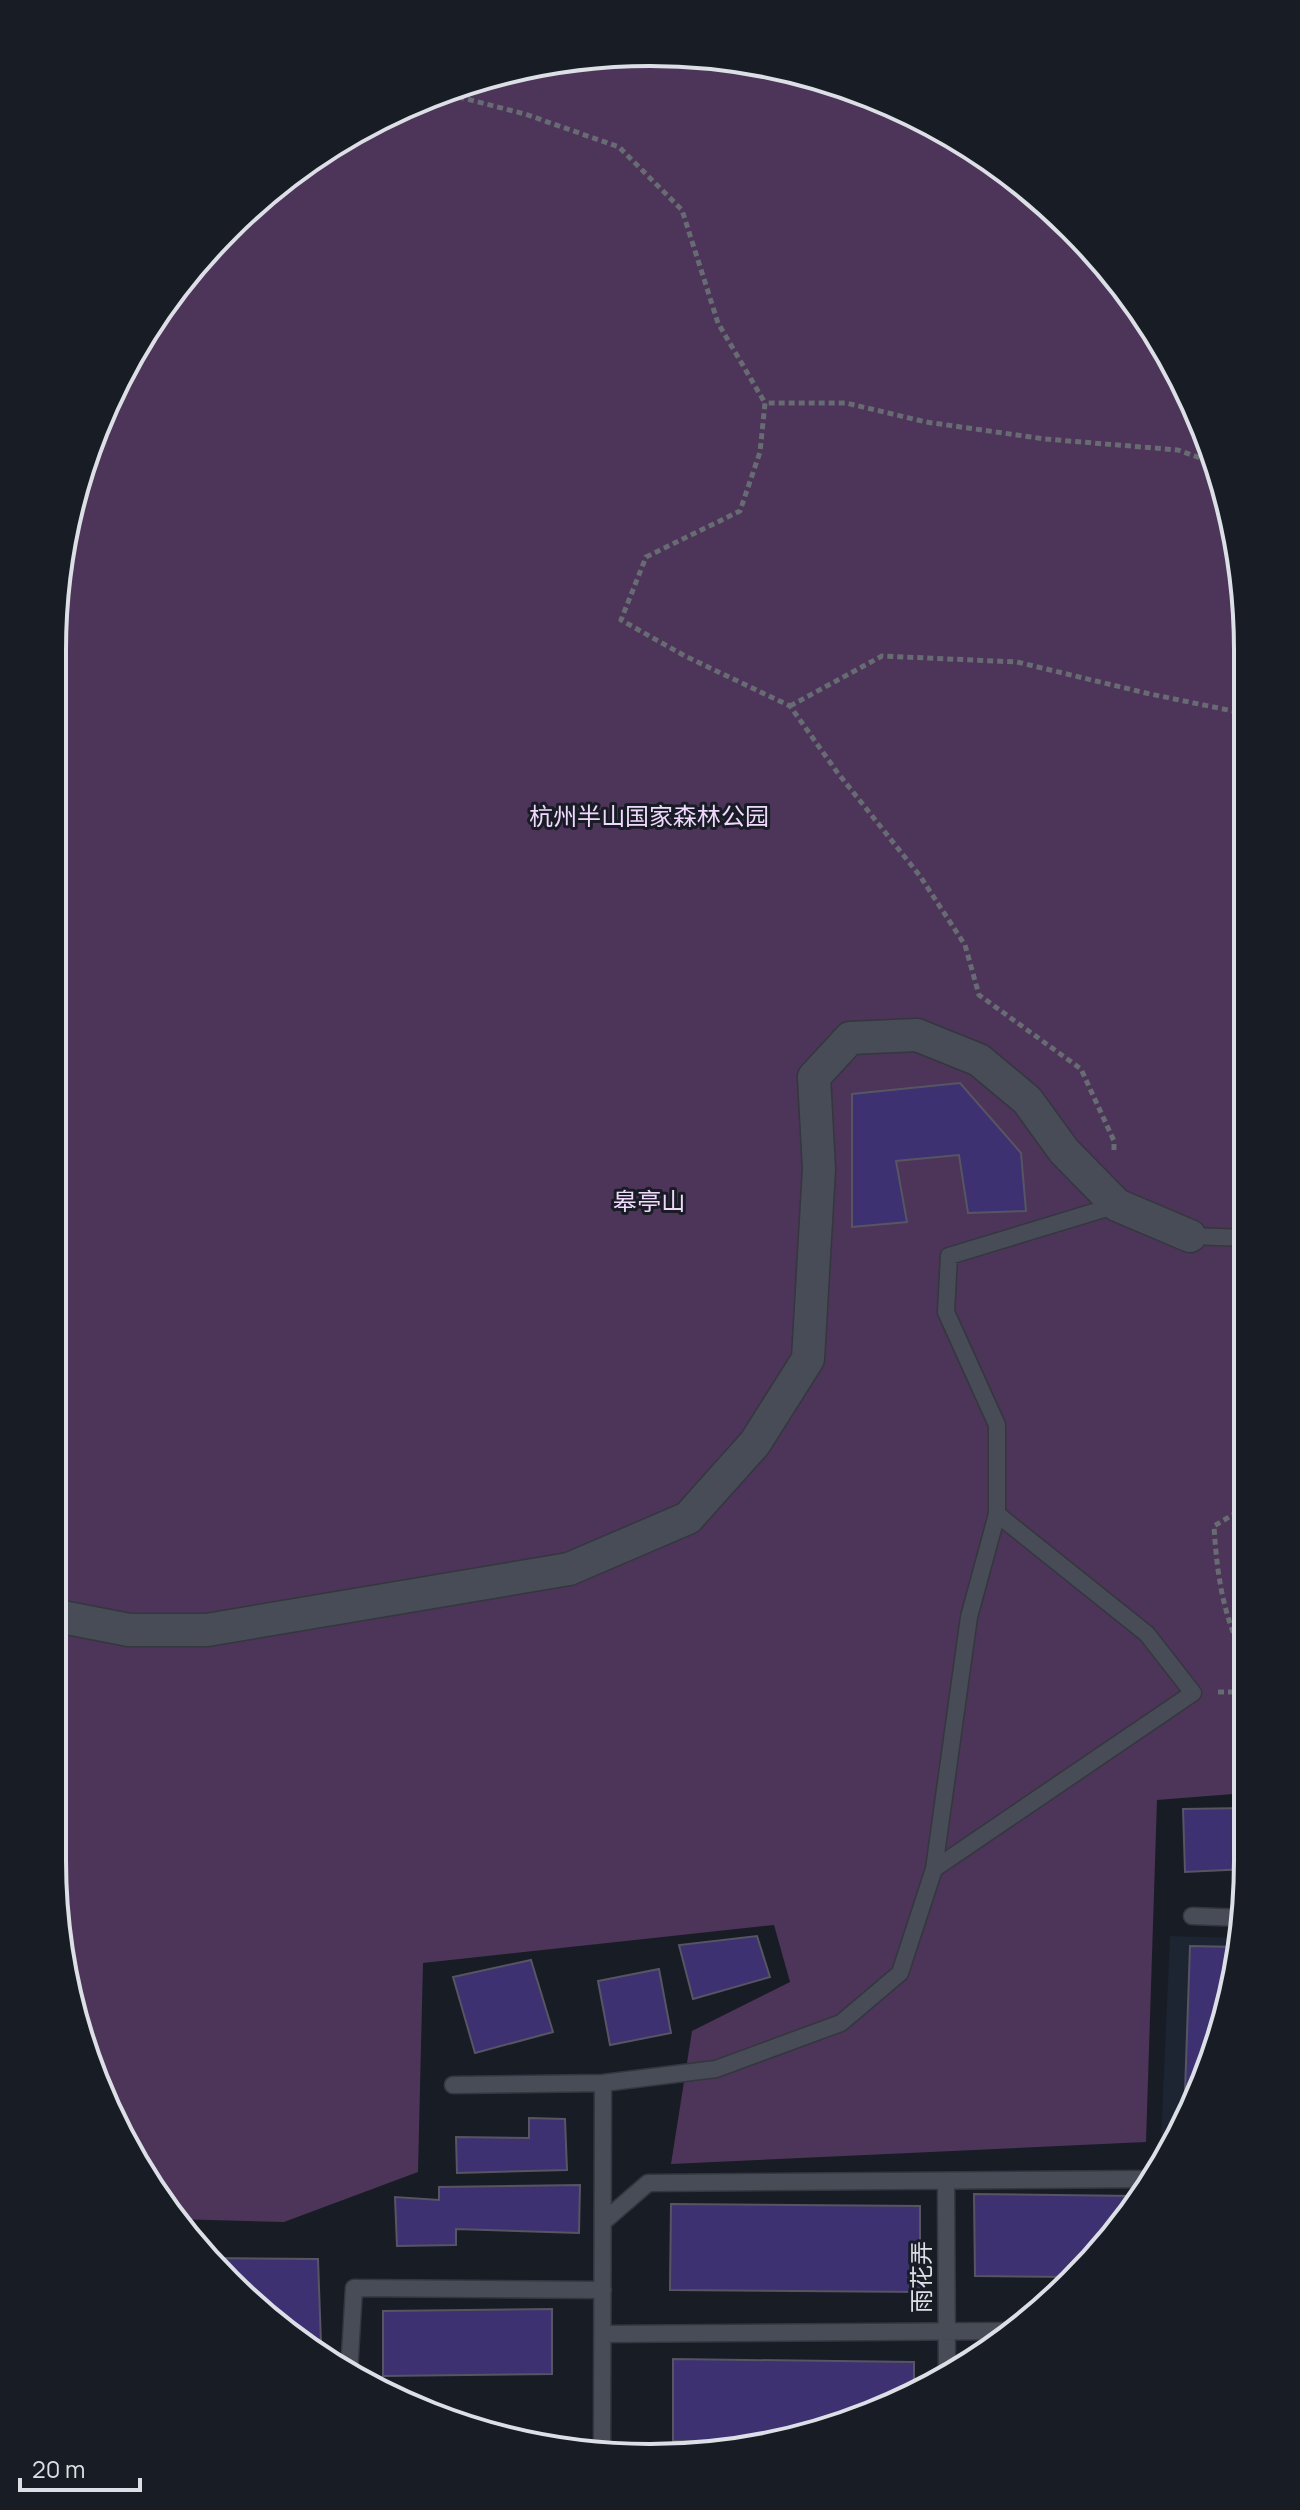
<svg xmlns="http://www.w3.org/2000/svg" width="1300" height="2510" viewBox="0 0 1300 2510" font-family="Manrope,'Noto Sans SC',sans-serif">
  <style>
    .built { fill: #1d2432 }
    .green { fill: #4c3558 }
    .building { fill: #3d3171; stroke: #565561; stroke-width: 2 }
    .lines { fill: none; stroke-linecap: round; stroke-linejoin: round }
    .lane-casing { stroke: #34373e; stroke-width: 19 }
    .street-casing { stroke: #34373e; stroke-width: 35 }
    .path { stroke: #676b72; stroke-width: 5; stroke-dasharray: 6 4; stroke-linecap: butt }
    .lane { stroke: #474c57; stroke-width: 16 }
    .street { stroke: #474c57; stroke-width: 32 }
    .labels { text-anchor: middle; stroke-width: 6; stroke-linejoin: round; paint-order: stroke }
    .park-label { font-size: 24px; fill: #f0d9fd; stroke: #181c25 }
    .street-label { font-size: 24px; fill: #dce0e6; stroke: #181c25 }
    .rim { fill: none; stroke: #dce0e6; stroke-width: 4 }
  </style>
  <rect width="100%" height="100%" fill="#181c25"/>
  <path class="built" d="M 1170,1936 L 1240,1938 L 1227,2015 L 1186,2125 L 1176,2139 L 1161,2138 Z"/>
  <path class="green" d="M 690,53 L 805,73 L 915,114 L 1045,201 L 1147,317 L 1203,422 L 1243,571 L 1246,1793 L 1157,1800 L 1146,2142 L 671,2164 L 692,2031 L 790,1982 L 774,1925 L 423,1963 L 418,2172 L 284,2222 L 173,2219 L 84,2053 L 52,1860 L 53,611 L 72,496 L 114,385 L 176,286 L 256,200 L 351,132 L 458,84 L 572,57 Z"/>
  <path class="building" d="M 960,1083 L 1021,1153 L 1026,1211 L 968,1213 L 959,1155 L 896,1161 L 907,1222 L 852,1227 L 852,1094 Z
    M 1246,1808 L 1247,1869 L 1185,1872 L 1183,1809 Z
    M 757,1936 L 770,1977 L 693,1999 L 679,1945 Z
    M 1190,1946 L 1239,1947 L 1227,2015 L 1199,2092 L 1185,2092 Z
    M 531,1960 L 553,2032 L 475,2053 L 453,1977 Z
    M 659,1969 L 671,2033 L 610,2045 L 598,1981 Z
    M 529,2118 L 565,2119 L 567,2170 L 457,2173 L 456,2137 L 529,2138 Z
    M 580,2185 L 579,2233 L 456,2229 L 456,2245 L 397,2246 L 395,2197 L 439,2200 L 439,2187 Z
    M 974,2194 L 1135,2196 L 1077,2277 L 975,2276 Z
    M 671,2204 L 920,2206 L 920,2292 L 670,2290 Z
    M 211,2258 L 318,2259 L 321,2344 L 304,2344 Z
    M 552,2309 L 552,2374 L 383,2376 L 383,2311 Z
    M 673,2359 L 914,2362 L 914,2397 L 804,2438 L 782,2441 L 673,2441 Z"/>
  <g class="lines">
    <g class="lane-casing">
      <path id="lane" d="M 1190,1236 L 1245,1238
        M 934,1869 L 1193,1693 L 1147,1634 L 997,1514
        M 1192,1916 L 1243,1918
        M 603,2083 L 716,2069 L 841,2023 L 900,1973 L 934,1869 L 969,1617 L 997,1514 L 997,1425 L 946,1312 L 949,1256 L 1117,1205
        M 453,2085 L 603,2083 L 602,2448
        M 946,2181 L 947,2373
        M 603,2222 L 648,2183 L 1147,2179
        M 603,2334 L 1006,2331
        M 349,2372 L 354,2288 L 603,2290"/>
    </g>
    <g class="street-casing">
      <path id="street" d="M 52,1615 L 129,1630 L 207,1630 L 569,1569 L 688,1518 L 755,1443 L 808,1359 L 819,1169 L 814,1077 L 850,1038 L 917,1035 L 979,1060 L 1027,1100 L 1064,1151 L 1117,1205 L 1190,1236"/>
    </g>
    <path class="path" d="M 439,92 L 525,114 L 619,147 L 682,210 L 718,323 L 765,403
      M 790,706 L 882,656 L 1017,662 L 1150,694 L 1243,713
      M 1114,1150 L 1114,1141 L 1081,1069 L 979,995 L 965,945 L 920,876 L 837,772 L 790,706 L 685,656 L 621,620 L 646,557 L 740,511 L 760,452 L 765,403 L 846,403 L 926,422 L 1045,439 L 1178,450 L 1214,463
      M 1246,1507 L 1214,1526 C 1217,1576 1223,1616 1246,1662
      M 1218,1692 L 1246,1692"/>
    <use href="#lane" class="lane"/>
    <use href="#street" class="street"/>
  </g>
  <g class="labels">
    <g class="park-label">
      <text x="649" y="825">杭州半山国家森林公园</text>
      <text x="649" y="1210">皋亭山</text>
    </g>
    <g class="street-label">
      <text transform="translate(922 2277) rotate(-90)" y="8">雨花弄</text>
    </g>
  </g>
  <path d="M0 0H1300V2510H0ZM650 66H650A584 584 0 0 1 1234 650V1860A584 584 0 0 1 650 2444H650A584 584 0 0 1 66 1860V650A584 584 0 0 1 650 66Z" fill="#181c25" fill-rule="evenodd"/>
  <path class="rim" d="M650 66H650A584 584 0 0 1 1234 650V1860A584 584 0 0 1 650 2444H650A584 584 0 0 1 66 1860V650A584 584 0 0 1 650 66Z"/>
  <path d="M20 2478v12h120v-12" fill="none" stroke="#dce0e6" stroke-width="4"/>
  <text x="32" y="2478" font-size="24" fill="#dce0e6" stroke="#181c25" stroke-width="6" paint-order="stroke">20 m</text>
</svg>
